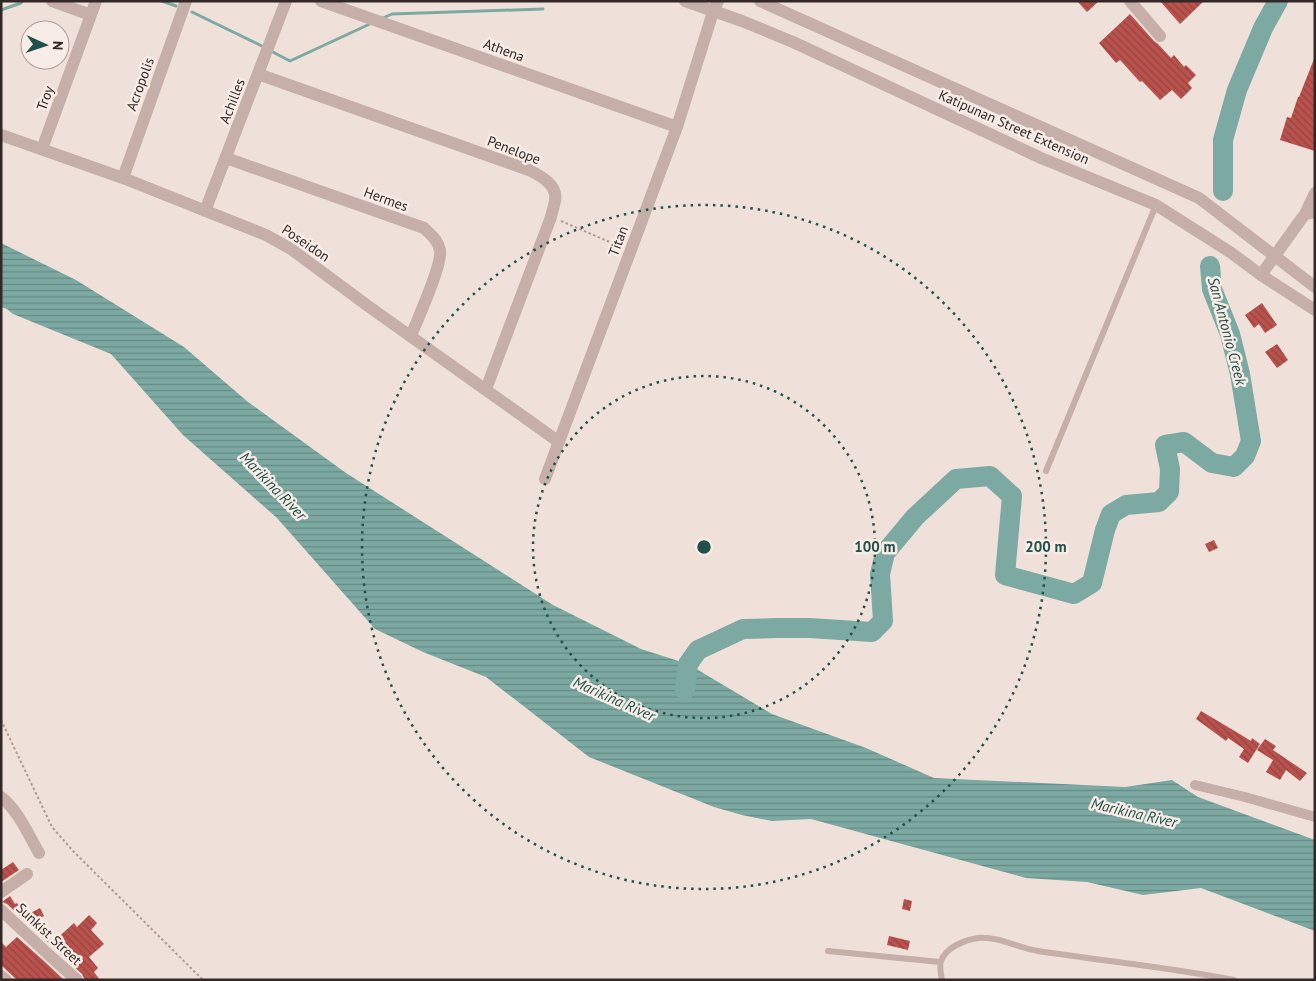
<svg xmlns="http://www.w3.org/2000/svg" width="1316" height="981" viewBox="0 0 1316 981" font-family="'PT Sans',sans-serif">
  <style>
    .water { fill: url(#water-rules) }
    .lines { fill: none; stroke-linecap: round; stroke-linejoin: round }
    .stream { stroke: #7ca9a2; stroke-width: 3 }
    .river { stroke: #7ca9a2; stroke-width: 20 }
    .building { fill: url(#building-back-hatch) }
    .path { stroke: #b19992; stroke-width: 2; stroke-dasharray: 2.5 2.5; stroke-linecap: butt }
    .service { stroke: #c5afa8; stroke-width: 6 }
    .pedestrian { stroke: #c5afa8; stroke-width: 10 }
    .minor { stroke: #c5afa8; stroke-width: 12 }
    .tertiary { stroke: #c5afa8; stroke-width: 12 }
    .ring { fill: none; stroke: #21504a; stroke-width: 2.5; stroke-dasharray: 2.5 5 }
    .labels { text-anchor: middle; stroke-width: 5; stroke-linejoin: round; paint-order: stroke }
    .street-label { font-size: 14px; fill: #332827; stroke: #f7ece6 }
    .water-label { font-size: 15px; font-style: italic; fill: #21504a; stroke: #f7ece6 }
    .centre { fill: #21504a; stroke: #f7ece6; stroke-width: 2.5 }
    .ring-label { font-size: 15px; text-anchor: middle; font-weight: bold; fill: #21504a; stroke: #f7ece6; stroke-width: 5; stroke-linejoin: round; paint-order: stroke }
  </style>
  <defs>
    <pattern id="water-rules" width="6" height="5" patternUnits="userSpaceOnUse" patternTransform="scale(1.25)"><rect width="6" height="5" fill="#7ca9a2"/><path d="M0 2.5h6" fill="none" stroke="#668a84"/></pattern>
    <pattern id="building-back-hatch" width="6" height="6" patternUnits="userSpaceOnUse" patternTransform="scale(1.25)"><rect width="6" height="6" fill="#b9524d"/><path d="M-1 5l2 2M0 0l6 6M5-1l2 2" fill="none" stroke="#974440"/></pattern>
  </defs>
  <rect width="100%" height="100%" fill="#efe1da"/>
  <path class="water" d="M 1,243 L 76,280 L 184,347 L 248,402 L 346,473 L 553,605 L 641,649 L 688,664 L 772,714 L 866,748 L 934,778 L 1125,787 L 1172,780 L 1198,797 L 1315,840 L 1315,931 L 1201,888 L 1143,895 L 1087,882 L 1026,878 L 811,819 L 772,821 L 742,815 L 714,807 L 589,757 L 486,677 L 423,652 L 375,629 L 277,518 L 183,435 L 111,354 L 13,314 L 7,309 L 1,307 Z"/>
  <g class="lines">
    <path class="stream" d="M 162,1 L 176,6
      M 1,10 L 21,3 L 22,1
      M 192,12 L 264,47
      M 383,18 L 392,14 L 543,9
      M 269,50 L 290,61 L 372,23"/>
    <path class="river" d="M 1223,191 L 1223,140 L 1237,90 L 1263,28 L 1278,1
      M 685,690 L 688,664 L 698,650 L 743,629 L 778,628 L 809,628 L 872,632 L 883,621 L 880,574 L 885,553 L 915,517 L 956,479 L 990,476 L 1012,496 L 1005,575 L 1074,594 L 1092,583 L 1105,530 L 1111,514 L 1126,505 L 1159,502 L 1169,492 L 1170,469 L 1165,445 L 1184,442 L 1212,463 L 1234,467 L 1245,456 L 1251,441 L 1240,374 L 1230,334 L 1212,289 L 1210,266"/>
  </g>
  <path class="building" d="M 1077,1 L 1099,1 L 1087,12 Z
    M 1160,1 L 1204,1 L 1180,24 Z
    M 1130,14 L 1154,41 L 1158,44 L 1171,58 L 1174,55 L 1184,67 L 1186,65 L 1196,75 L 1188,83 L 1192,88 L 1181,99 L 1172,90 L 1160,100 L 1142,81 L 1140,82 L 1120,60 L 1116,63 L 1099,43 Z
    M 1314,59 L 1315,59 L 1315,151 L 1280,140 L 1287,117 L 1291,118 L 1298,97 L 1299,97 Z
    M 1262,303 L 1277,325 L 1265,333 L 1259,324 L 1254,328 L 1245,315 Z
    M 1277,344 L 1288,360 L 1277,368 L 1265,352 Z
    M 1214,540 L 1218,548 L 1209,552 L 1205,544 Z
    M 1201,711 L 1243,736 L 1251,741 L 1252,738 L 1260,744 L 1248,763 L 1239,757 L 1244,749 L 1228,738 L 1226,741 L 1196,719 Z
    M 1265,739 L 1276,746 L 1273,750 L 1307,773 L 1300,781 L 1286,770 L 1280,780 L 1266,772 L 1273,760 L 1257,750 Z
    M 13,862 L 19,870 L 1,882 L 1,870 Z
    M 10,896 L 15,904 L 17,903 L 27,915 L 40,908 L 44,916 L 33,922 L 53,942 L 74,923 L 77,927 L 89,915 L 97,923 L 91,930 L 104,944 L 89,957 L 98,968 L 94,972 L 100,980 L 85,980 L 82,974 L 7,904 L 2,902 Z
    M 904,899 L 912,901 L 910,911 L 902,909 Z
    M 889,936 L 910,941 L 908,950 L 887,945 Z
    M 17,937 L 45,962 L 64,980 L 17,980 L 1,965 L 1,942 L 6,947 Z"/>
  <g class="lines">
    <path class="path" d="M 561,221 L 619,246
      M 1,720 L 52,827 L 74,852 L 203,980"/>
    <path class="service" d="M 1046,471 L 1156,205
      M 828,951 L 940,962
      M 942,980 C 941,974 939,966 941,961 C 946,947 965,940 978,938 C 998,936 1018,948 1038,951 C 1103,961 1169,967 1234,980"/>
    <path class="pedestrian" d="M 1195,785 L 1245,797 L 1315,817"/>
    <path class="minor" d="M 52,1 L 91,15
      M 321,1 L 677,127
      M 1130,1 L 1160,36
      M 258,74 L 529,170 C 541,176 558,185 555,201 C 554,206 552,212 551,217 L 486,389
      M 1,135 L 123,178 L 266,235 L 291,249 L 368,306 L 559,442
      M 42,149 L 96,1
      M 226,158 L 424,228 C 431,235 438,240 440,250 C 443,264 417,320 411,336
      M 123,178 L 186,1
      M 205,211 L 286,1
      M 1305,214 L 1315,193
      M 1261,275 L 1302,218 L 1305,214 L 1315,212
      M 545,479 L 677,127 L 713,12 L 718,1
      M 1,797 C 18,810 28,834 39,853
      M 1,892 L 27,874
      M 1,910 L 50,956 L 77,980
      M 1,976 L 6,980"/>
    <path class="tertiary" d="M 685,1 L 742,21 L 793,42 L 1041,158 L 1156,205 L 1230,252 L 1261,275 L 1315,310
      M 760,1 L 1199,198 L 1315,287"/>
  </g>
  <g class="ring">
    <circle cx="704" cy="547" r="171"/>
    <circle cx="704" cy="547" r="342"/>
  </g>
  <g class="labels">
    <g class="street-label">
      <text transform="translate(504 50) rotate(20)" y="5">Athena</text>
      <text transform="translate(140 84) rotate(-70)" y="5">Acropolis</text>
      <text transform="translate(45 98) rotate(-70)" y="5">Troy</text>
      <text transform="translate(232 101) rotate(-69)" y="5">Achilles</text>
      <text transform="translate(1014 127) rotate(24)" y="5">Katipunan Street Extension</text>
      <text transform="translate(514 150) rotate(21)" y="5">Penelope</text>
      <text transform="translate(386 199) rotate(20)" y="5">Hermes</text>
      <text transform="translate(618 241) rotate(-69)" y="5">Titan</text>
      <text transform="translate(306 243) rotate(34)" y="5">Poseidon</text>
      <text transform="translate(49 934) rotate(43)" y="5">Sunkist Street</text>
    </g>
    <g class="water-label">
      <text transform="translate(1227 331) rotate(75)" y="5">San Antonio Creek</text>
      <text transform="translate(273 486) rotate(46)" y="5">Marikina River</text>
      <text transform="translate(614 699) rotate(24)" y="5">Marikina River</text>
      <text transform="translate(1134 813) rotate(13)" y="5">Marikina River</text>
    </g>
  </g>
  <circle cx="704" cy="547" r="8" class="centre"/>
  <g class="ring-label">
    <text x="875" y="552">100 m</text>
    <text x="1046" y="552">200 m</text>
  </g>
  <rect width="1316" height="981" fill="none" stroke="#332827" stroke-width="5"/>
  <g transform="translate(45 45) rotate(93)"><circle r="24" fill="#f7ece6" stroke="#a99e9a"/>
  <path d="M0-4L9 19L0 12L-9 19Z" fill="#21504a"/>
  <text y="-8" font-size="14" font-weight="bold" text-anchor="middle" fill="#332827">N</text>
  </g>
</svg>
